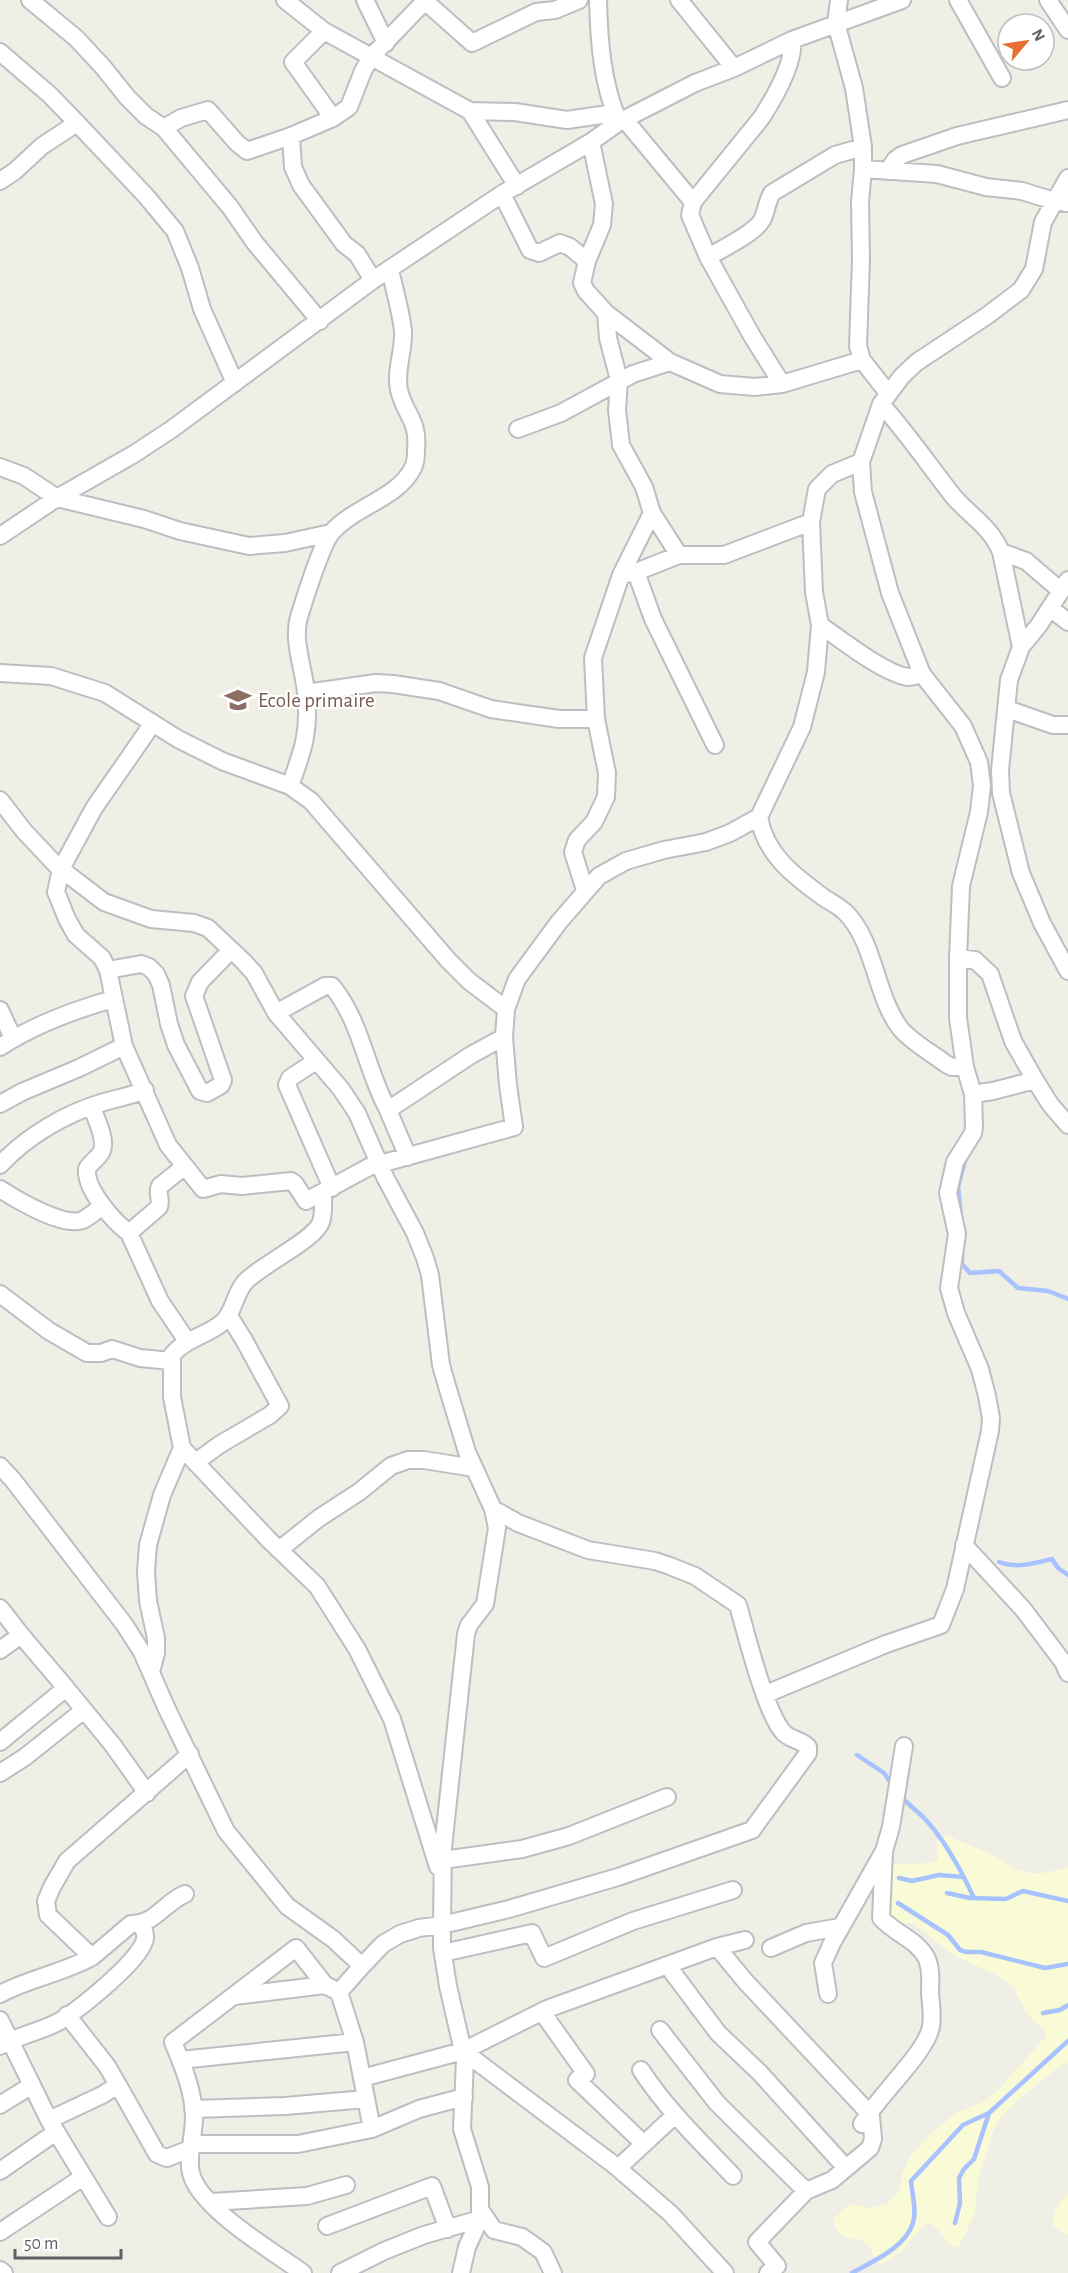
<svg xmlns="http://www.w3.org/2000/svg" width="1068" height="2273" viewBox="0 0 1068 2273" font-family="'Alegreya Sans',sans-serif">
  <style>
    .sand { fill: #f9fad6 }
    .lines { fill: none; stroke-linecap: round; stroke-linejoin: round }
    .stream { stroke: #a7c2fe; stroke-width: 4.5 }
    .minor-casing { stroke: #bdbdc4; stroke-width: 20 }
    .minor { stroke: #fff; stroke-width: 16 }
    .labels { text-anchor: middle; stroke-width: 4.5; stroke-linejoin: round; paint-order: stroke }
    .education-label { font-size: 21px; fill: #785e54; stroke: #fff; text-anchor: start }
  </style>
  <rect width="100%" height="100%" fill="#efefe5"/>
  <path class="sand" d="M 946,1835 L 991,1854 L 1016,1869 L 1029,1873 L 1044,1873 L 1068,1867 L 1068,2063 L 1062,2064 L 1017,2101 L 1000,2119 L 993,2131 L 978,2179 L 975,2212 L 959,2247 L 951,2246 L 936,2227 L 927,2222 L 902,2251 L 882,2264 L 875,2262 C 873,2256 872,2247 867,2244 C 852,2233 839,2246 833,2219 L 850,2204 L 870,2208 L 887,2204 L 899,2190 L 902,2174 L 911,2155 L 931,2133 L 958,2112 L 985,2101 L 1001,2087 L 1046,2036 L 1043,2028 L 1033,2021 L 1025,2010 L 1013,1987 L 997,1975 L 955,1956 L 913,1923 L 902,1923 L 890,1918 C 886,1901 884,1880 894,1864 L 929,1863 L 938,1860 L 937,1841 Z
    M 1068,2193 L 1068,2235 L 1054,2227 C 1051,2212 1058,2204 1068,2193 Z"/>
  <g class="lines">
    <path class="stream" d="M 962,1227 L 958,1187 L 966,1157
      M 962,1251 L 962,1264 L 970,1273 L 999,1271 L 1018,1288 L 1048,1291 L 1068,1299
      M 999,1562 C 1017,1569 1034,1563 1052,1559 L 1058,1568 L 1068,1575
      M 857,1755 L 884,1773 L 893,1786
      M 900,1795 C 907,1804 916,1810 924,1818 C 945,1840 961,1870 974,1898
      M 899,1878 L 912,1881 L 939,1875 L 964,1877
      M 947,1893 L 970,1898 L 1006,1899 L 1023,1891 L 1068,1901
      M 898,1903 L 948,1935 L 960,1950 L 966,1952 L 981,1952 L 1045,1968 L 1068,1964
      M 1043,2013 L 1060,2010 L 1068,2005
      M 955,2223 L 960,2203 L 959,2178 L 964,2169 L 974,2159 L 989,2113
      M 852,2273 C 873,2261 905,2248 913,2223 C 917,2211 912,2193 911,2181 L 963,2125 L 989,2113 L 1068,2041"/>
    <g class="minor-casing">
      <path id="minor" d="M 30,0 L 76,38 L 103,67 L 127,97 L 146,116 L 164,128 L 230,207 L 255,243 L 320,321
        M 285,0 L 324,31 L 470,111 L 515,112 L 567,120 L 615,113
        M 365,0 L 386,43
        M 598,0 C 599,40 602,85 619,122
        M 679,0 L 734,68
        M 839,0 L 836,23 L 854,88 L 863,147 L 863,169 L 860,202 L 861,259 L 858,346 L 862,360 L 888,393
        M 958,0 L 1002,78
        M 1048,0 L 1068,30
        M 425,1 L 472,43 L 536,12 L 555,10 L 579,0
        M 324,31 L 293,62 L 333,118
        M 0,52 L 50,95 L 77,123 L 146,196 L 175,231 L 190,268 L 202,309 L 235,383
        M 470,111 L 517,186
        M 625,120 L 693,202
        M 164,128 L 181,118 L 208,110 L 237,143 L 247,151 L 291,136 L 333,118 L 349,107 L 363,71 L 371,57 L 426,0
        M 291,136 L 293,167 L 301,185 L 344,244 L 357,254 L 373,280
        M 863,169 L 937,174 L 986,187 L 1022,191 L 1054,201 L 1068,203
        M 888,171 L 895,160 L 902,155 L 957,136 L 1068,110
        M 0,181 L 15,171 L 42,146 L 77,123
        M 502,194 L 530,250 L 539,253 L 560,243 L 570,247 L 587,261 L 582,283 L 586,291 L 606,313 L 670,362 L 720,384 L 755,387 L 782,384 L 862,360
        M 708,257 C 722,249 755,233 762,220 C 767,211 766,203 772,193 L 835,155 L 863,147
        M 587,261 L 602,225 L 604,204 L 591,142
        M 782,384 L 752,336 L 708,257 L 690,215 L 693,202 L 762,117 C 774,98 795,62 792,40
        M 881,404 C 907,433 929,465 953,496 C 970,516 991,527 1001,552 L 1021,647 L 1009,680 L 1000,770 L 1001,793 L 1021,873 L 1042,923 L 1068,971
        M 518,429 L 561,413 L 633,374 L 670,362
        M 0,467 L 24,476 L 57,498 L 144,519 L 180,531 L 249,546 L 285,543 L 331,533
        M 652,513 L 679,555
        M 0,536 L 57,498 L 134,454 L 172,429 L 373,280 L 502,194 L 591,142 L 619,122 L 695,83 L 734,68 L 792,40 L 902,0
        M 1001,552 L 1026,561 L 1061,591
        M 636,572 L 653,619 L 715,745
        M 621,575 L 636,572 L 679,555 L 724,555 L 811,522
        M 1050,608 L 1068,622
        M 820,625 C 842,640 883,673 908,677 C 913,677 917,675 922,674
        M 1021,647 L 1039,625 L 1068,580
        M 0,673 L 51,676 L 105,693 L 178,739 L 222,761 L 290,786 L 311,801 L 448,960 L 469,981 L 506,1009
        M 306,693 L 376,683 L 393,684 L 439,691 L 491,709 L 559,719 L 596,719
        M 1007,709 L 1053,725 L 1068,725
        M 153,723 L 94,808 L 61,869 L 56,892 L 67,919 L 76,935 L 102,958 L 108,970 L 124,1046 L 168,1145 L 203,1189 L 221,1184 L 242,1186 L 291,1181 L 295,1184 L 306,1201 L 369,1167 L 514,1127 L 508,1085 L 504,1037
        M 290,786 C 303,750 310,732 306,693 C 304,669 292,640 299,617 C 304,600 322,543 332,532 C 355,506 397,499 413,468 C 416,462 416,456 416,450 C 419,420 405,415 399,390 C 395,370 404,351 403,331 C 401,311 394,289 390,269
        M 0,800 L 24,831 L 57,866 L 104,902 L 151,919 L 194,923 L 208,928 L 243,961 L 254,973 L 276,1013 L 341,1089 L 357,1113 L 385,1177 L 415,1233 L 425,1258 L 430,1275 L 441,1365 L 447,1386 L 467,1452 L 493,1509 L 497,1528 L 485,1604 L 469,1625 L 466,1634 L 443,1848 L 442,1925 L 442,1948 L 448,1986 L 465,2060 L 462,2129 L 480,2187 L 480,2219 L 467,2247 L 461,2273
        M 759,817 C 765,854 794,876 823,897 C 830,902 839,906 845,912 C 875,941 875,995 900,1028 C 911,1042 932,1053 946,1064 L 952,1067 L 965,1067
        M 585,890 L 573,852 L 577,840 L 594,822 L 606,797 L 607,773 L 596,719 L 593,658 L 621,575 L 652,513 L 644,487 L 621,445 L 617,410 L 619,380 L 608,338 L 606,313
        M 958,958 L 975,960 L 990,974 L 1013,1041 L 1035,1080
        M 108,970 L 141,964 L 149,967 L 156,974 L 161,985 L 169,1024 L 176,1045 L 200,1091 L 207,1093 L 221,1085 L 223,1080 L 194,996 L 200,982 L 231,950
        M 0,1010 L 13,1038
        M 276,1013 L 325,986 L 332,986 C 362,1023 366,1070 388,1110
        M 0,1047 C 34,1025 74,1010 113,999
        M 316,1061 L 290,1078 L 287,1085 L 332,1188
        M 973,1094 L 993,1091 L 1035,1080 L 1050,1104 L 1068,1125
        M 0,1104 L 22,1092 L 79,1068 L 124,1046
        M 92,1107 C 96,1120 109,1143 100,1154 C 96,1160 90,1163 87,1169 C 85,1189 113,1221 129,1233
        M 408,1157 L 388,1110 L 471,1055 L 504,1037 L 506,1009 L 517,979 L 559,922 L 599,876 L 626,861 L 664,850 L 706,842 L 730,833 L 759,817 L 802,727 L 816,672 L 820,625 L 814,592 L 811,522 L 817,489 L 832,474 L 861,462
        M 0,1165 C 27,1136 66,1113 104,1102 C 118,1098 131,1096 145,1090
        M 185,1166 L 160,1186 C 156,1192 162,1199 159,1207 L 129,1233 L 160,1301 L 187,1341
        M 0,1189 C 17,1200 64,1228 83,1220 C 90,1216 97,1210 103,1206
        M 0,1294 L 49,1331 L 87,1353 L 101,1353 L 112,1349 L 140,1358 L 171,1361
        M 182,1448 L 269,1540 L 317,1586 L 357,1649 L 392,1719 L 438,1867
        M 196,1462 L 219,1445 L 270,1415 L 280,1406 L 244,1340 L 229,1316
        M 0,1466 L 13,1480 L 124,1624 L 142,1652 L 166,1707 L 226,1831 L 287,1906 L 333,1939 L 362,1966 L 383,1944 L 400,1934 L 419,1928 L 442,1925 L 509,1909 L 618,1877 L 752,1830 L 808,1753 L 808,1747 C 802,1740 791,1740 784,1733 C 766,1715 746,1633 738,1605 L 695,1576 L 670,1566 L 655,1561 L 588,1550 L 518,1523 L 493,1509
        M 964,1545 L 1023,1609 L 1063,1662 L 1068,1673
        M 279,1550 L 319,1518 L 359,1492 L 391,1466 L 408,1460 L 424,1460 L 474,1468
        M 0,1608 L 21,1635
        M 0,1650 L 21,1635 L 66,1688
        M 151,1672 L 156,1653 L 156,1638 L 148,1601 L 146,1571 L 148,1545 L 162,1495 L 182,1448 L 172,1397 L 172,1355 C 186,1338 207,1336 223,1322 C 234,1312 235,1293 245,1282 C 262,1264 315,1240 321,1222 C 324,1213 323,1203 323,1194
        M 766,1694 L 886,1644 L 941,1625 L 955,1589 L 990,1431 L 991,1418 L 987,1396 L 980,1369 L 956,1313 L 949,1288 L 957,1234 L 948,1193 L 955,1162 L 973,1133 L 974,1127 L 973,1094 L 965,1067 L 958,1018 L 958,958 L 961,886 L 979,812 L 982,786 L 979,762 L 963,726 L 922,674 L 890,593 L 863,492 L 861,462 L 881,404 L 902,376 L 917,362 L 988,315 L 1021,290 L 1034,269 L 1043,222 L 1068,178
        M 0,1742 L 66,1688 L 112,1744 L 147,1793
        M 0,1773 L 25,1757 L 84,1710
        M 443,1860 L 522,1849 L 569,1836 L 667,1797
        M 717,1947 L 745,1981 L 868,2112
        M 771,1948 L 806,1933 L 840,1927
        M 443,1953 L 532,1933 L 544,1958 L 633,1921 L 733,1890
        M 92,1957 L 131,1924 C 154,1925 165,1902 185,1894
        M 667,1965 L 718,2033 L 760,2073 L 846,2168
        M 339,1992 L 355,2042 L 372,2129
        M 0,1994 C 30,1978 63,1973 92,1957 L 48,1915 L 46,1901 L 52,1887 L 67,1861 L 190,1754
        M 828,1994 L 823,1963 L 832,1943 L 884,1851 L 891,1827 L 904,1746
        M 234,1996 L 325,1985
        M 542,2012 L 586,2074 L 577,2080 L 644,2144
        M 67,2015 L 107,2066 L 118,2085
        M 0,2020 L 49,2120 L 108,2217
        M 660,2030 L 717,2103 L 806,2191
        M 0,2046 C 18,2035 41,2032 60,2021 C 78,2010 144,1958 145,1938 C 146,1935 143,1928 142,1925
        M 463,2051 L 613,2164 L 670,2213 L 725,2273
        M 180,2060 L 355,2042
        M 641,2070 C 667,2110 701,2142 733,2176
        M 362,2078 L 463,2051 L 547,2009 L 717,1947 L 745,1940
        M 0,2105 L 32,2085
        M 193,2109 L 285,2106 L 366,2099
        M 49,2120 L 102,2095 L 118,2085 L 157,2154 L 167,2158 L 192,2148
        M 862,2124 C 877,2097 928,2051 931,2026 C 933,2016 931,2004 930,1994 C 930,1982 932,1968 926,1957 C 916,1939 894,1933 881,1918 L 884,1851
        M 192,2144 L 298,2144 L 372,2129 L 419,2109 L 464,2097
        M 618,2168 L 675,2115
        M 0,2171 L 56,2132
        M 211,2202 L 307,2196 L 346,2185
        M 481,2211 L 494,2230 L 522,2237 L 543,2252 L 553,2273
        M 327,2226 L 432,2186 L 448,2229
        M 0,2232 L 83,2177
        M 0,2270 L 4,2273
        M 303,2273 C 274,2252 199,2208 191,2173 C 187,2158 194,2134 194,2118 C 194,2092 183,2066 173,2042 L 296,1948 L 325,1985 L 339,1992 L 362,1966
        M 340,2273 L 384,2251 L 424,2235 L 480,2219
        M 768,2273 L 777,2266 L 757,2242 L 806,2191 L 832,2180 L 870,2148 L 873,2139 L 871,2117"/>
    </g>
    <use href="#minor" class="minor"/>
  </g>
  <defs>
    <g id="school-bare" transform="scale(2.07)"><path d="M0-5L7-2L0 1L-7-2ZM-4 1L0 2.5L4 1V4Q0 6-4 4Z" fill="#8d6e63" stroke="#fff" stroke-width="2.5" paint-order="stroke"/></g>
  </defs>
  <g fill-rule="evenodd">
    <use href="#school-bare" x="238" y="700"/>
  </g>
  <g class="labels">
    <g class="education-label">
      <text x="258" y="707">Ecole primaire</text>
    </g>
  </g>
  <g transform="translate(1026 42) rotate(61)"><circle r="28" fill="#ffffff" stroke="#bebfc2" stroke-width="1.5"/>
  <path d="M0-4.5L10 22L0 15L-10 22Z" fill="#e76f34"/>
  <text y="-9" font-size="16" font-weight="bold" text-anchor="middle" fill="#5d5f66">N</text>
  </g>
  <path d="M15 2249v9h106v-9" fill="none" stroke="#5d5f66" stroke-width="3"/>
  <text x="24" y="2249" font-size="18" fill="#5d5f66" stroke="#ffffff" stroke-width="4.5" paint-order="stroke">50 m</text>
</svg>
